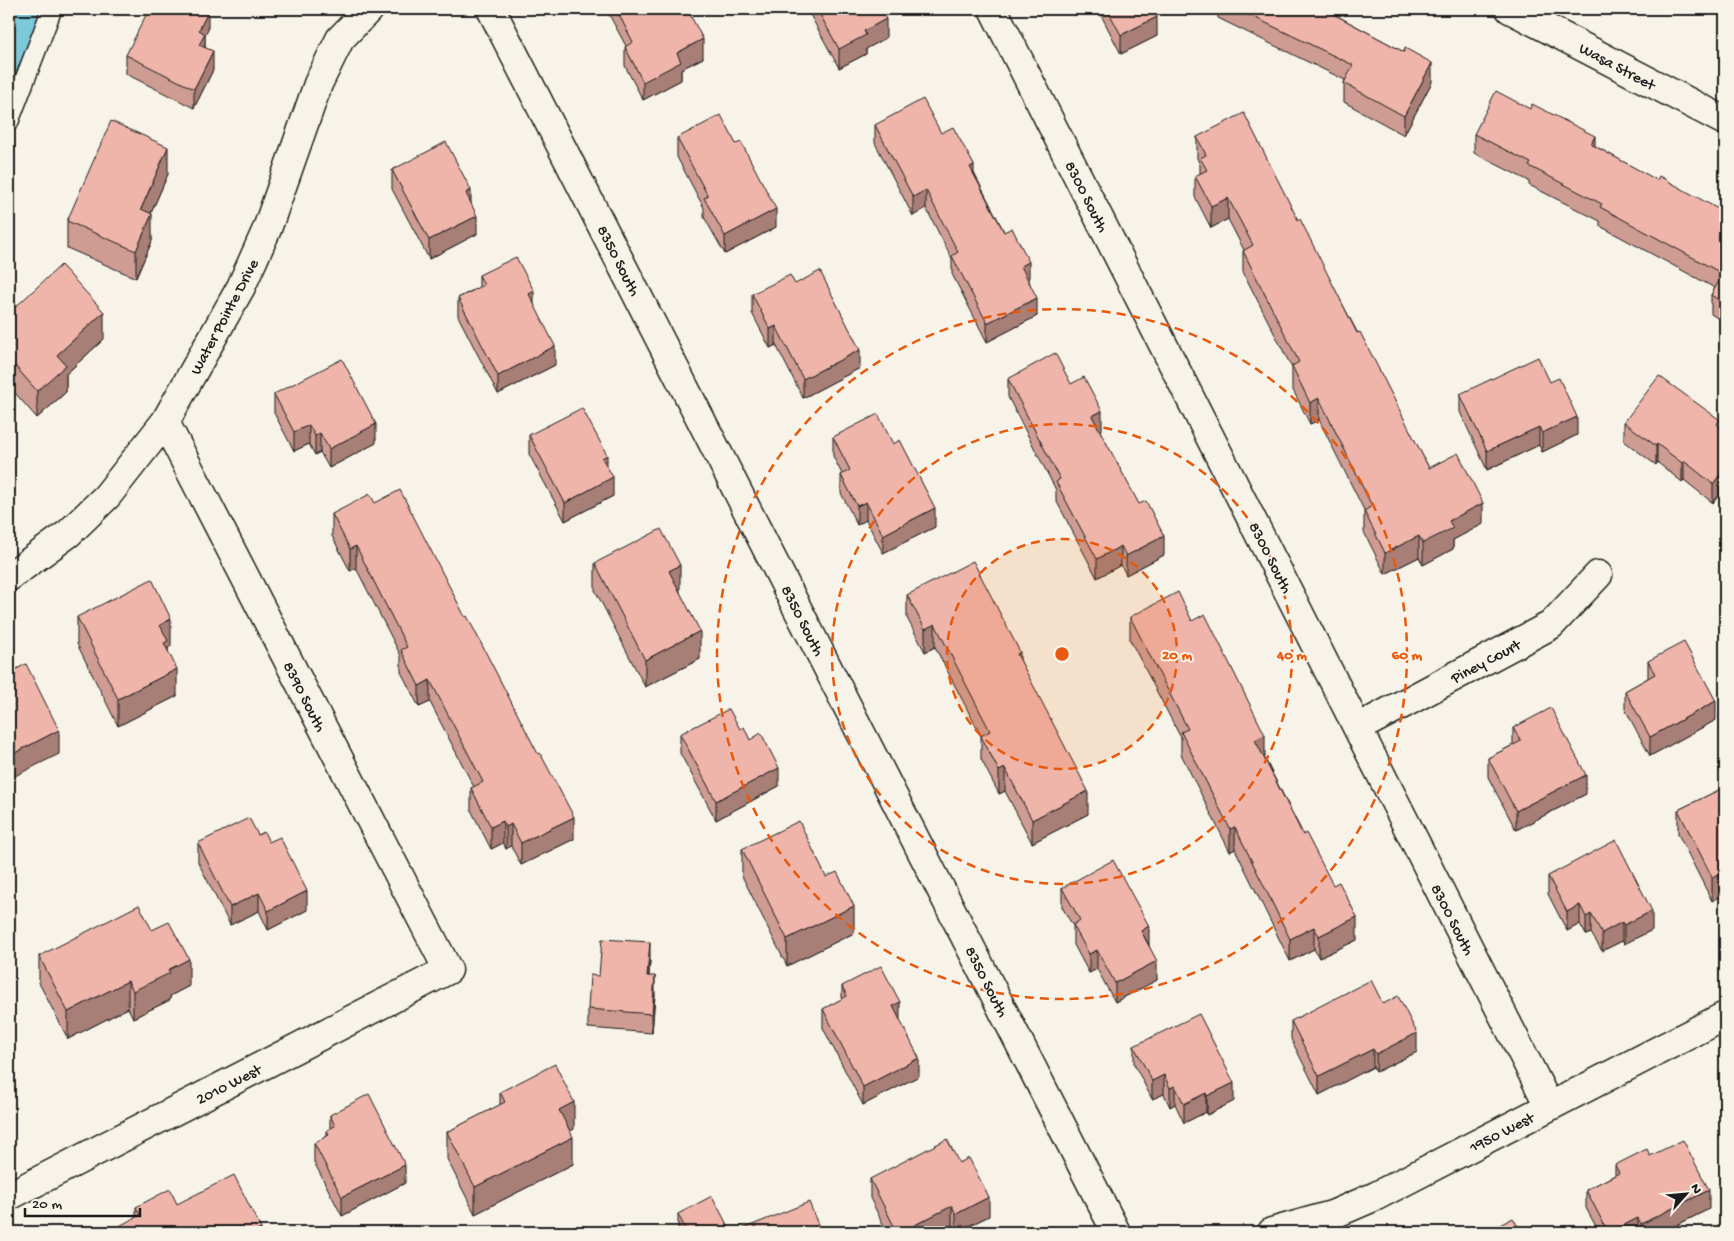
<svg xmlns="http://www.w3.org/2000/svg" width="1734" height="1241" viewBox="0 0 1734 1241" font-family="'Gochi Hand',sans-serif">
  <style>
    .lines { fill: none; stroke-linecap: round; stroke-linejoin: round }
    .canal { stroke: #7cc9da; stroke-width: 40 }
    .service-casing { stroke: #1c1c1c; stroke-width: 22 }
    .minor-casing { stroke: #1c1c1c; stroke-width: 31 }
    .service { stroke: #f7f3e8; stroke-width: 19 }
    .minor { stroke: #f7f3e8; stroke-width: 28 }
    .wall { fill: #ce9c92; stroke: #1c1c1c }
    .shaded-wall { fill: #a77f77; stroke: #1c1c1c }
    .building { fill: #efb5aa; stroke: #1c1c1c }
    .ring { fill: none; stroke: #e8590c; stroke-width: 2.5; stroke-dasharray: 9 6 }
    .labels { text-anchor: middle; stroke-width: 4; stroke-linejoin: round; paint-order: stroke }
    .street-label { font-size: 16px; fill: #1c1c1c; stroke: #f7f3e8 }
    .centre { fill: #e8590c; stroke: #f7f3e8; stroke-width: 2.5 }
    .ring-label { font-size: 15px; text-anchor: middle; font-weight: bold; fill: #e8590c; stroke: #f7f3e8; stroke-width: 4; stroke-linejoin: round; paint-order: stroke }
  </style>
  <rect width="100%" height="100%" fill="#f7f3e8"/>
  <filter id="ink" filterUnits="userSpaceOnUse"><feTurbulence type="fractalNoise" baseFrequency=".02" numOctaves="2"/><feDisplacementMap in="SourceGraphic" scale="10" xChannelSelector="R" yChannelSelector="G"/><feConvolveMatrix kernelMatrix="1 2 1 2 8 2 1 2 1" color-interpolation-filters="sRGB"/></filter>
  <g filter="url(#ink)">
    <g class="lines">
      <path class="canal" d="M 9,66 L 27,9"/>
      <g class="service-casing">
        <path id="service" d="M 9,121 L 52,9"/>
      </g>
      <g class="minor-casing">
        <path id="minor" d="M 491,9 L 1116,1232
          M 993,9 L 1549,1106
          M 1510,9 L 1725,121
          M 9,577 L 69,533 L 107,496 L 165,422 L 241,287 L 267,229 L 318,84 L 340,39 L 369,9
          M 1358,728 L 1551,625 L 1598,575
          M 9,1196 L 448,970 L 165,422
          M 1272,1232 L 1332,1215 L 1376,1196 L 1725,1016"/>
      </g>
      <use href="#service" class="service"/>
      <use href="#minor" class="minor"/>
    </g>
    <path class="wall" d="M 606,9 L 687,9 L 703,58 L 681,69 L 681,80 L 643,100 L 625,66 L 625,47 L 626,46 Z
      M 807,9 L 880,9 L 886,38 L 866,49 L 866,54 L 839,68 Z
      M 1102,9 L 1153,9 L 1157,36 L 1121,54 L 1102,17 Z
      M 1218,9 L 1330,9 L 1330,12 L 1404,52 L 1432,82 L 1404,135 L 1344,102 L 1344,83 L 1345,80 L 1218,18 Z
      M 1719,9 L 1725,9 L 1725,13 Z
      M 208,30 L 205,35 L 205,47 L 213,70 L 194,108 L 126,74 L 126,55 Z
      M 875,125 L 941,133 L 974,173 L 1029,280 L 1037,316 L 987,342 L 952,274 L 952,259 L 926,208 L 913,216 L 875,143 Z
      M 1474,134 L 1595,146 L 1725,219 L 1725,323 L 1711,314 L 1711,295 L 1715,288 L 1600,226 L 1600,221 L 1529,185 L 1529,181 L 1474,153 Z
      M 1197,137 L 1298,220 L 1429,468 L 1483,524 L 1453,540 L 1453,549 L 1423,565 L 1419,557 L 1385,574 L 1364,532 L 1364,510 L 1319,420 L 1310,424 L 1292,388 L 1292,368 L 1243,272 L 1243,251 L 1244,250 L 1228,219 L 1211,228 L 1195,197 L 1195,176 L 1200,174 L 1200,165 L 1197,158 Z
      M 677,138 L 736,144 L 776,227 L 725,254 L 704,217 L 704,208 L 677,157 Z
      M 392,170 L 471,204 L 477,234 L 429,259 L 392,189 Z
      M 168,174 L 151,213 L 152,241 L 136,278 L 67,248 L 67,221 Z
      M 479,275 L 555,365 L 498,394 L 458,316 L 458,298 L 479,287 Z
      M 795,284 L 860,368 L 803,398 L 776,345 L 770,348 L 752,313 L 752,294 Z
      M 9,313 L 104,339 L 66,374 L 66,392 L 37,418 L 9,386 Z
      M 1008,379 L 1071,384 L 1102,430 L 1100,431 L 1164,555 L 1126,575 L 1121,565 L 1097,578 L 1056,500 L 1056,490 L 1008,397 Z
      M 1550,382 L 1577,435 L 1542,452 L 1539,445 L 1487,470 L 1460,412 L 1460,394 Z
      M 274,394 L 376,443 L 329,468 L 320,452 L 315,455 L 309,444 L 294,451 L 274,413 Z
      M 1624,422 L 1720,427 L 1713,503 L 1684,480 L 1682,482 L 1657,462 L 1656,465 L 1624,441 Z
      M 529,435 L 607,467 L 613,496 L 565,521 L 529,454 Z
      M 833,437 L 935,527 L 883,553 L 866,520 L 857,525 L 841,493 L 841,475 L 842,474 L 833,456 Z
      M 375,503 L 574,839 L 521,865 L 511,846 L 506,849 L 503,843 L 491,849 L 471,810 L 471,788 L 474,787 L 430,702 L 419,707 L 401,672 L 401,656 L 356,568 L 350,571 L 332,536 L 332,514 Z
      M 595,563 L 680,592 L 700,659 L 645,687 L 595,590 Z
      M 907,595 L 1020,660 L 1088,814 L 1032,843 L 1005,791 L 999,794 L 981,759 L 981,736 L 935,647 L 925,652 L 907,618 Z
      M 77,617 L 171,646 L 168,648 L 168,651 L 177,696 L 118,726 L 77,644 Z
      M 1130,617 L 1192,621 L 1265,757 L 1264,757 L 1357,940 L 1319,958 L 1314,949 L 1290,961 L 1235,849 L 1230,852 L 1181,754 L 1181,738 L 1130,640 Z
      M 1648,661 L 1716,720 L 1650,756 L 1625,709 L 1625,691 L 1648,678 Z
      M 1513,728 L 1586,794 L 1516,830 L 1488,777 L 1488,758 L 1513,745 Z
      M 740,729 L 750,740 L 779,786 L 716,820 L 680,753 L 680,734 Z
      M 1725,787 L 1712,901 L 1678,834 L 1678,810 Z
      M 258,835 L 307,910 L 268,930 L 259,911 L 230,925 L 198,862 L 198,843 Z
      M 742,849 L 826,877 L 854,933 L 787,966 L 742,876 Z
      M 1548,876 L 1652,930 L 1624,944 L 1622,941 L 1602,951 L 1591,933 L 1586,935 L 1580,924 L 1567,931 L 1548,894 Z
      M 1062,888 L 1149,945 L 1157,980 L 1115,1002 L 1097,969 L 1089,973 L 1073,943 L 1073,926 L 1062,907 Z
      M 152,930 L 189,986 L 170,996 L 170,1000 L 133,1018 L 128,1008 L 68,1039 L 39,983 L 39,956 Z
      M 650,961 L 649,976 L 655,995 L 652,1033 L 588,1028 L 588,1009 L 599,976 Z
      M 842,986 L 919,1076 L 863,1105 L 823,1028 L 823,1009 L 842,999 Z
      M 1291,1021 L 1417,1052 L 1376,1072 L 1373,1067 L 1319,1095 L 1291,1039 Z
      M 1134,1046 L 1234,1101 L 1207,1115 L 1206,1112 L 1184,1123 L 1175,1104 L 1170,1107 L 1164,1094 L 1152,1099 L 1134,1064 Z
      M 500,1092 L 574,1129 L 570,1131 L 573,1164 L 475,1214 L 447,1159 L 447,1132 L 500,1105 Z
      M 330,1115 L 405,1183 L 342,1216 L 314,1162 L 314,1143 L 327,1136 L 327,1130 L 330,1129 Z
      M 1650,1156 L 1709,1209 L 1663,1232 L 1599,1232 L 1586,1208 L 1586,1190 L 1615,1175 L 1615,1165 Z
      M 959,1163 L 989,1216 L 956,1232 L 952,1225 L 938,1232 L 887,1232 L 870,1198 L 870,1179 Z
      M 177,1204 L 261,1232 L 136,1218 L 136,1207 Z
      M 678,1214 L 731,1232 L 678,1232 Z"/>
    <path class="shaded-wall" d="M 1326,9 L 1330,9 L 1330,20 L 1326,10 Z
      M 208,12 L 208,30 L 205,35 L 205,52 L 199,63 L 199,30 Z
      M 1157,17 L 1157,36 L 1121,54 L 1121,35 Z
      M 886,19 L 886,38 L 866,49 L 866,54 L 839,68 L 839,49 L 864,31 Z
      M 703,39 L 703,58 L 681,69 L 681,80 L 643,100 L 643,82 L 677,53 Z
      M 213,51 L 213,70 L 194,108 L 194,89 Z
      M 1432,63 L 1432,82 L 1404,135 L 1404,116 Z
      M 1595,136 L 1595,155 L 1591,144 Z
      M 168,147 L 168,174 L 141,236 L 141,209 Z
      M 974,165 L 974,183 L 970,167 Z
      M 471,190 L 471,209 L 466,193 Z
      M 926,190 L 926,208 L 913,216 L 913,197 Z
      M 1228,198 L 1228,219 L 1211,228 L 1211,206 Z
      M 776,209 L 776,227 L 725,254 L 725,236 Z
      M 152,214 L 152,241 L 136,278 L 136,251 Z
      M 477,216 L 477,234 L 429,259 L 429,240 Z
      M 1029,262 L 1029,280 L 1021,285 L 1021,266 Z
      M 534,291 L 534,310 L 529,294 Z
      M 1037,298 L 1037,316 L 987,342 L 987,323 Z
      M 104,312 L 104,339 L 66,374 L 66,392 L 37,418 L 37,391 L 57,355 Z
      M 776,326 L 776,345 L 770,348 L 770,329 Z
      M 555,346 L 555,365 L 498,394 L 498,376 Z
      M 860,350 L 860,368 L 803,398 L 803,379 Z
      M 1319,398 L 1319,420 L 1310,424 L 1310,403 Z
      M 1102,411 L 1102,430 L 1092,435 L 1092,416 Z
      M 1577,417 L 1577,435 L 1542,452 L 1542,433 Z
      M 376,424 L 376,443 L 329,468 L 329,449 Z
      M 309,425 L 309,444 L 294,451 L 294,432 Z
      M 1539,427 L 1539,445 L 1487,470 L 1487,451 Z
      M 320,433 L 320,452 L 315,455 L 315,436 Z
      M 1657,444 L 1657,462 L 1656,465 L 1656,446 Z
      M 607,455 L 607,474 L 602,458 Z
      M 1684,461 L 1684,480 L 1682,482 L 1682,463 Z
      M 1725,468 L 1725,487 L 1713,503 L 1713,484 Z
      M 613,477 L 613,496 L 565,521 L 565,503 Z
      M 866,502 L 866,520 L 857,525 L 857,506 Z
      M 1483,503 L 1483,524 L 1453,540 L 1453,549 L 1423,565 L 1423,543 L 1449,521 Z
      M 935,508 L 935,527 L 883,553 L 883,535 Z
      M 1164,536 L 1164,555 L 1126,575 L 1126,556 Z
      M 1419,536 L 1419,557 L 1385,574 L 1385,553 Z
      M 356,546 L 356,568 L 350,571 L 350,549 Z
      M 1121,546 L 1121,565 L 1097,578 L 1097,559 Z
      M 680,565 L 680,592 L 669,598 L 669,571 Z
      M 171,619 L 171,646 L 168,648 L 168,668 L 160,625 Z
      M 935,624 L 935,647 L 925,652 L 925,629 Z
      M 700,631 L 700,659 L 645,687 L 645,660 Z
      M 1020,652 L 1020,675 L 1017,654 Z
      M 177,669 L 177,696 L 118,726 L 118,699 Z
      M 430,680 L 430,702 L 419,707 L 419,686 Z
      M 1716,701 L 1716,720 L 1650,756 L 1650,737 Z
      M 59,730 L 59,754 L 9,779 L 9,756 Z
      M 1265,735 L 1265,757 L 1255,762 L 1255,740 Z
      M 779,768 L 779,786 L 716,820 L 716,801 Z
      M 1005,768 L 1005,791 L 999,794 L 999,771 Z
      M 1586,775 L 1586,794 L 1516,830 L 1516,811 Z
      M 1088,791 L 1088,814 L 1032,843 L 1032,820 Z
      M 574,817 L 574,839 L 521,865 L 521,843 Z
      M 503,821 L 503,843 L 491,849 L 491,827 Z
      M 511,824 L 511,846 L 506,849 L 506,827 Z
      M 1235,827 L 1235,849 L 1230,852 L 1230,829 Z
      M 1725,871 L 1725,894 L 1712,901 L 1712,877 Z
      M 307,891 L 307,910 L 268,930 L 268,911 Z
      M 259,893 L 259,911 L 230,925 L 230,907 Z
      M 1580,905 L 1580,924 L 1567,931 L 1567,912 Z
      M 854,906 L 854,933 L 787,966 L 787,939 Z
      M 1652,911 L 1652,930 L 1624,944 L 1624,925 Z
      M 1591,914 L 1591,933 L 1586,935 L 1586,917 Z
      M 1357,917 L 1357,940 L 1319,958 L 1319,936 Z
      M 1622,922 L 1622,941 L 1602,951 L 1602,933 Z
      M 1149,926 L 1149,945 L 1141,931 Z
      M 1314,927 L 1314,949 L 1290,961 L 1290,939 Z
      M 650,942 L 650,961 L 647,995 L 647,976 Z
      M 1097,950 L 1097,969 L 1089,973 L 1089,954 Z
      M 189,959 L 189,986 L 170,996 L 170,1000 L 133,1018 L 133,991 L 168,970 Z
      M 1157,961 L 1157,980 L 1115,1002 L 1115,983 Z
      M 655,976 L 655,995 L 652,1033 L 652,1014 Z
      M 128,981 L 128,1008 L 68,1039 L 68,1012 Z
      M 900,1002 L 900,1021 L 893,1006 Z
      M 1417,1033 L 1417,1052 L 1376,1072 L 1376,1054 Z
      M 1373,1049 L 1373,1067 L 1319,1095 L 1319,1076 Z
      M 919,1058 L 919,1076 L 863,1105 L 863,1087 Z
      M 1164,1075 L 1164,1094 L 1152,1099 L 1152,1081 Z
      M 1234,1083 L 1234,1101 L 1207,1115 L 1207,1096 Z
      M 1175,1086 L 1175,1104 L 1170,1107 L 1170,1088 Z
      M 1206,1093 L 1206,1112 L 1184,1123 L 1184,1104 Z
      M 574,1102 L 574,1129 L 559,1137 L 559,1110 Z
      M 573,1137 L 573,1164 L 475,1214 L 475,1187 Z
      M 405,1165 L 405,1183 L 342,1216 L 342,1197 Z
      M 1709,1190 L 1709,1209 L 1663,1232 L 1641,1232 L 1641,1224 Z
      M 989,1197 L 989,1216 L 956,1232 L 956,1214 Z
      M 952,1206 L 952,1225 L 938,1232 L 901,1232 Z
      M 1638,1218 L 1638,1232 L 1610,1232 Z
      M 261,1229 L 261,1232 L 254,1232 Z"/>
    <path class="building" d="M 149,9 L 202,9 L 208,12 L 199,30 L 205,34 L 199,45 L 213,51 L 194,89 L 126,55 Z
      M 616,9 L 687,9 L 703,39 L 677,53 L 681,62 L 643,82 L 625,47 L 633,42 Z
      M 817,9 L 880,9 L 886,19 L 864,31 L 866,35 L 839,49 Z
      M 1107,9 L 1153,9 L 1157,17 L 1121,35 Z
      M 1237,9 L 1326,9 L 1326,10 L 1404,52 L 1405,48 L 1432,63 L 1404,116 L 1344,83 L 1353,65 Z
      M 1496,91 L 1530,109 L 1532,104 L 1595,136 L 1591,144 L 1657,180 L 1659,176 L 1720,210 L 1718,214 L 1725,219 L 1725,304 L 1711,295 L 1723,274 L 1600,207 L 1602,204 L 1529,166 L 1531,163 L 1474,134 Z
      M 923,99 L 941,133 L 953,127 L 974,165 L 970,167 L 1004,232 L 1012,228 L 1029,262 L 1021,266 L 1037,298 L 987,323 L 952,256 L 958,252 L 926,190 L 913,197 L 875,125 Z
      M 1244,113 L 1298,220 L 1300,219 L 1357,333 L 1360,332 L 1429,468 L 1458,453 L 1483,503 L 1449,521 L 1453,528 L 1423,543 L 1419,536 L 1385,553 L 1364,511 L 1372,506 L 1319,398 L 1310,403 L 1292,366 L 1299,362 L 1243,251 L 1253,245 L 1228,198 L 1211,206 L 1195,176 L 1207,170 L 1200,158 L 1206,155 L 1197,137 Z
      M 721,115 L 736,144 L 741,142 L 776,209 L 725,236 L 704,198 L 708,196 L 677,138 Z
      M 111,121 L 168,147 L 141,209 L 152,214 L 136,251 L 67,221 Z
      M 446,142 L 471,190 L 466,193 L 477,216 L 429,240 L 392,170 Z
      M 516,257 L 534,291 L 529,294 L 555,346 L 498,376 L 458,298 L 484,285 L 479,275 Z
      M 61,265 L 104,312 L 57,355 L 66,365 L 37,391 L 9,359 L 9,313 Z
      M 820,271 L 860,350 L 803,379 L 776,326 L 770,329 L 752,294 L 790,275 L 795,284 Z
      M 1055,353 L 1071,384 L 1084,377 L 1102,411 L 1092,416 L 1139,504 L 1146,501 L 1164,536 L 1126,556 L 1121,546 L 1097,559 L 1056,482 L 1060,479 L 1008,379 Z
      M 1538,357 L 1550,382 L 1559,378 L 1577,417 L 1542,433 L 1539,427 L 1487,451 L 1460,394 Z
      M 342,359 L 376,424 L 329,449 L 320,433 L 315,436 L 309,425 L 294,432 L 274,394 Z
      M 1659,376 L 1720,420 L 1717,424 L 1725,431 L 1725,468 L 1713,484 L 1684,461 L 1682,463 L 1657,444 L 1656,446 L 1624,422 Z
      M 582,408 L 607,455 L 602,458 L 613,477 L 565,503 L 529,435 Z
      M 878,414 L 893,444 L 900,440 L 935,508 L 883,535 L 866,502 L 857,506 L 841,475 L 850,470 L 833,437 Z
      M 400,490 L 465,617 L 467,616 L 538,754 L 540,753 L 574,817 L 521,843 L 511,824 L 506,827 L 503,821 L 491,827 L 471,788 L 483,782 L 430,680 L 419,686 L 401,650 L 407,647 L 356,546 L 350,549 L 332,514 L 370,494 L 375,503 Z
      M 661,529 L 680,565 L 669,571 L 700,631 L 645,660 L 595,563 Z
      M 973,561 L 1020,652 L 1017,654 L 1088,791 L 1032,820 L 1005,768 L 999,771 L 981,736 L 990,731 L 935,624 L 925,629 L 907,595 Z
      M 152,579 L 171,619 L 160,625 L 168,641 L 164,643 L 177,669 L 118,699 L 77,617 Z
      M 1178,592 L 1192,621 L 1205,614 L 1265,735 L 1255,740 L 1303,835 L 1306,833 L 1333,885 L 1339,882 L 1357,917 L 1319,936 L 1314,927 L 1290,939 L 1235,827 L 1230,829 L 1181,732 L 1188,729 L 1130,617 Z
      M 1684,642 L 1716,701 L 1650,737 L 1625,691 L 1655,674 L 1648,661 Z
      M 26,664 L 59,730 L 9,756 L 9,673 Z
      M 1551,708 L 1586,775 L 1516,811 L 1488,758 L 1521,741 L 1513,728 Z
      M 729,709 L 740,729 L 744,727 L 750,740 L 761,733 L 779,768 L 716,801 L 680,734 Z
      M 1725,787 L 1725,871 L 1712,877 L 1678,810 Z
      M 249,818 L 258,835 L 264,832 L 269,842 L 280,837 L 307,891 L 268,911 L 259,893 L 230,907 L 198,843 Z
      M 799,821 L 826,877 L 837,872 L 854,906 L 787,939 L 742,849 Z
      M 1616,840 L 1652,911 L 1624,925 L 1622,922 L 1602,933 L 1591,914 L 1586,917 L 1580,905 L 1567,912 L 1548,876 Z
      M 1113,860 L 1149,926 L 1141,931 L 1157,961 L 1115,983 L 1097,950 L 1089,954 L 1073,925 L 1080,920 L 1062,888 Z
      M 139,905 L 152,930 L 169,922 L 189,959 L 168,970 L 170,973 L 133,991 L 128,981 L 68,1012 L 39,956 Z
      M 602,939 L 650,942 L 647,976 L 655,976 L 652,1014 L 588,1009 L 590,975 L 599,976 Z
      M 881,966 L 900,1002 L 893,1006 L 919,1058 L 863,1087 L 823,1009 L 847,996 L 842,986 Z
      M 1371,980 L 1383,1004 L 1398,996 L 1417,1033 L 1376,1054 L 1373,1049 L 1319,1076 L 1291,1021 Z
      M 1199,1014 L 1234,1083 L 1207,1096 L 1206,1093 L 1184,1104 L 1175,1086 L 1170,1088 L 1164,1075 L 1152,1081 L 1134,1046 Z
      M 555,1064 L 574,1102 L 559,1110 L 573,1137 L 475,1187 L 447,1132 L 505,1102 L 500,1092 Z
      M 369,1094 L 405,1165 L 342,1197 L 314,1143 L 329,1135 L 327,1130 L 335,1126 L 330,1115 Z
      M 947,1139 L 959,1163 L 969,1158 L 989,1197 L 956,1214 L 952,1206 L 901,1232 L 897,1232 L 870,1179 Z
      M 1683,1140 L 1709,1190 L 1641,1224 L 1638,1218 L 1610,1232 L 1608,1232 L 1586,1190 L 1619,1173 L 1615,1165 L 1647,1149 L 1650,1156 Z
      M 234,1175 L 261,1229 L 254,1232 L 108,1232 L 140,1215 L 136,1207 L 170,1189 L 177,1204 Z
      M 712,1196 L 731,1232 L 687,1232 L 678,1214 Z
      M 809,1202 L 821,1232 L 740,1232 L 740,1230 Z
      M 1513,1218 L 1521,1232 L 1486,1232 Z"/>
  </g>
  <circle cx="1062" cy="654" r="115" fill="#e8590c" fill-opacity=".12"/>
  <g class="ring">
    <circle cx="1062" cy="654" r="115"/>
    <circle cx="1062" cy="654" r="230"/>
    <circle cx="1062" cy="654" r="345"/>
  </g>
  <g class="labels">
    <g class="street-label">
      <text transform="translate(1618 65) rotate(28)" y="6">Wasa Street</text>
      <text transform="translate(1088 196) rotate(63)" y="6">8300 South</text>
      <text transform="translate(620 260) rotate(63)" y="6">8350 South</text>
      <text transform="translate(223 316) rotate(-62)" y="6">Water Pointe Drive</text>
      <text transform="translate(1272 557) rotate(63)" y="6">8300 South</text>
      <text transform="translate(804 620) rotate(63)" y="6">8350 South</text>
      <text transform="translate(1485 660) rotate(-28)" y="6">Piney Court</text>
      <text transform="translate(306 696) rotate(63)" y="6">8390 South</text>
      <text transform="translate(1454 919) rotate(63)" y="6">8300 South</text>
      <text transform="translate(988 981) rotate(63)" y="6">8350 South</text>
      <text transform="translate(228 1083) rotate(-27)" y="6">2010 West</text>
      <text transform="translate(1501 1131) rotate(-27)" y="6">1950 West</text>
    </g>
  </g>
  <circle cx="1062" cy="654" r="8" class="centre"/>
  <g class="ring-label">
    <text x="1177" y="659">20 m</text>
    <text x="1292" y="659">40 m</text>
    <text x="1407" y="659">60 m</text>
  </g>
  <rect width="1734" height="1241" fill="none" stroke="#f7f3e8" stroke-width="30"/>
  <rect x="15" y="15" width="1704" height="1211" fill="none" stroke="#1c1c1c" stroke-width="2" filter="url(#ink)"/>
  <g transform="translate(1686 1194) rotate(63)" stroke="#f7f3e8" stroke-width="4" paint-order="stroke">
  <path d="M0-4L9 19L0 12L-9 19Z" fill="#1c1c1c"/>
  <text y="-8" font-size="14" font-weight="bold" text-anchor="middle" fill="#1c1c1c">N</text>
  </g>
  <path d="M25 1208v8h115v-8" fill="none" stroke="#1c1c1c" stroke-width="2.5"/>
  <text x="32" y="1208" font-size="15" fill="#1c1c1c" stroke="#f7f3e8" stroke-width="4" paint-order="stroke">20 m</text>
</svg>
